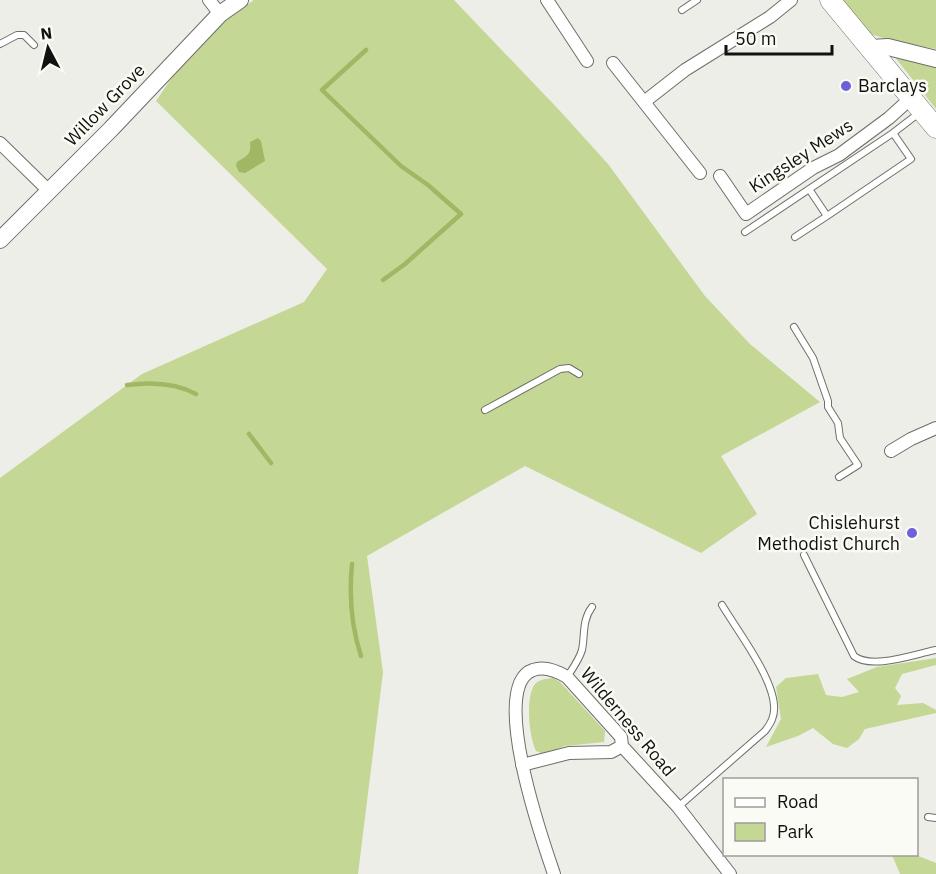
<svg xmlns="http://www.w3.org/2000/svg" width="936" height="874" viewBox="0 0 936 874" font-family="'IBM Plex Sans',sans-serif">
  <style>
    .green { fill: #c4d795 }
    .water { fill: #a1b764 }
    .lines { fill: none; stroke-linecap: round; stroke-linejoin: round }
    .stream { stroke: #a1b764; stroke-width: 4.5 }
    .lane-casing { stroke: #6d6f69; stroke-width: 8 }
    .street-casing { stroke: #6d6f69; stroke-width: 14 }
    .secondary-casing { stroke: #6d6f69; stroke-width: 18 }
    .primary-casing { stroke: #6d6f69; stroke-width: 21 }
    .lane { stroke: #fff; stroke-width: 6 }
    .street { stroke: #fff; stroke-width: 12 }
    .secondary { stroke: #fff; stroke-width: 16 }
    .primary { stroke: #fff; stroke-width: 20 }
    .poi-dot { fill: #6e60da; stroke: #f9fbf4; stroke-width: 2 }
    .labels { text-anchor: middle; stroke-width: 5; stroke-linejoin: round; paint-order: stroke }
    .poi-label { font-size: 18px; fill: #11120f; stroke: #f9fbf4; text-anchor: start }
    .street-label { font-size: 18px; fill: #11120f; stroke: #f9fbf4 }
  </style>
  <rect width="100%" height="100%" fill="#eceee7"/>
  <path class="green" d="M 254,0 L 454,0 L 560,111 L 608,164 L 705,296 L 750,344 L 820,402 L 721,456 L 757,514 L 701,553 L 525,466 L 367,556 L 383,672 L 358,874 L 0,874 L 0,478 L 142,374 L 304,302 L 327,269 L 156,101 L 177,70 L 226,19 Z
    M 842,0 L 936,0 L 936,49 L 897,42 L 870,34 Z
    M 894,56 L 936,65 L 936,109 Z
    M 936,658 L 936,665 L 902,674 L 895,688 L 901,696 L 897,705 L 923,703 L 936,710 L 936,713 L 865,729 L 859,739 L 847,748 L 833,744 L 813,728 L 798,736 L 766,747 L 781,719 L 776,687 L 786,678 L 818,674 L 826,695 L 842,697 L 859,692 L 847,679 L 877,667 Z
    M 553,678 L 560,682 L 605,731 L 604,742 L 565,746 L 544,754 L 536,751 C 529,737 525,697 535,684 C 540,679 546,679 553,678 Z
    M 892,855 L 916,855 L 936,863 L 936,874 L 900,874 Z"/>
  <path class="water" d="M 258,138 L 261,141 L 265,161 L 245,173 L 239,172 L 236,166 L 237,162 C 246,156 252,155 250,142 Z"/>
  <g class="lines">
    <path class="stream" d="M 366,50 L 322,90 L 401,166 L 428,185 L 461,214 L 405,264 L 383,280
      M 127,385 C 150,382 176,383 196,394
      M 249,434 L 271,463
      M 352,564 C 349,595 351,626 361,656"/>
    <g class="lane-casing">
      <path id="lane" d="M 682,10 L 697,0
        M 0,44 L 17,35 L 24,35 L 34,45
        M 809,189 L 827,216 L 911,159 L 893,133
        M 745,232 L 893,133 L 919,113
        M 795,237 L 827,216
        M 794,327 L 813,358 L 828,401 L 828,407 L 838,423 L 840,438 L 858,465 L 839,477
        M 485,410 L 560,369 L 569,368 L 579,374
        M 804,555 L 854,656 C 872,670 914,654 936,650
        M 567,677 C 573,668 579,660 582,650 C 585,635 582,620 592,607
        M 678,807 L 765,731 C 771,723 775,716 774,705 C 772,676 737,630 722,605
        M 928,817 L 936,818"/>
    </g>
    <g class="street-casing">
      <path id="street" d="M 209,0 L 220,14
        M 547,0 L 587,61
        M 613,63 L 700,173
        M 644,102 L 685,70 L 770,17 L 791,0
        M 0,143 L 49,191
        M 720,176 L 746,214 L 813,168 L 839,155 L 889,118 L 911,98
        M 891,451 L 911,439 L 936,428
        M 522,765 L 569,753 L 611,752 L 622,746
        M 554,874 C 543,842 488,685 533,670 C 544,666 557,671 567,677 L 621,737 L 622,746 L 678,807 L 730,874"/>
    </g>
    <g class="secondary-casing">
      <path id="secondary" d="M 870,48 L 888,47 L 936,59
        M 0,240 L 111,129 L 220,14 L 240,0"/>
    </g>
    <g class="primary-casing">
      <path id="primary" d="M 830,0 L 936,128"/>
    </g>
    <use href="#lane" class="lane"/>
    <use href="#street" class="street"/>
    <use href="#secondary" class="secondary"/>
    <use href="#primary" class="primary"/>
  </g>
  <g class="poi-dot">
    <circle cx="846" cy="86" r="6"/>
    <circle cx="912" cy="533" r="6"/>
  </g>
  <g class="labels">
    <g class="poi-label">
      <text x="858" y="92">Barclays</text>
      <text x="900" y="529" text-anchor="end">Chislehurst<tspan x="900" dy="21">Methodist Church</tspan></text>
    </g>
    <g class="street-label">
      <text transform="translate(105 105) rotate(-46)" y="6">Willow Grove</text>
      <text transform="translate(801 156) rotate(-33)" y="6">Kingsley Mews</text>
      <text transform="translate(628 722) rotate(50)" y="6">Wilderness Road</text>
    </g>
  </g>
  <rect x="723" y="778" width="195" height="78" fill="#f9fbf4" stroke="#9c9e98" stroke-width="1.5"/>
  <rect x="735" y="798" width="30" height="9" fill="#ffffff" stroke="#9c9e98" stroke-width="1.5"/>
  <text x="777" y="808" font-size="18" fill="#11120f">Road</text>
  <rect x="735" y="823" width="30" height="18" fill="#c4d795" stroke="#9c9e98" stroke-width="1.5"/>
  <text x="777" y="838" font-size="18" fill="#11120f">Park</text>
  <g transform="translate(48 48) rotate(353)" stroke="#f9fbf4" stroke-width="4.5" paint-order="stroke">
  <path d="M0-4.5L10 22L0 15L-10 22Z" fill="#11120f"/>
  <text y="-9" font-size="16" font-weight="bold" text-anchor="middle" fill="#11120f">N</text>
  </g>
  <path d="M726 45v9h106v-9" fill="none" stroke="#11120f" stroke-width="3"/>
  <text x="735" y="45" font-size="18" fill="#11120f" stroke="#f9fbf4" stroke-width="4.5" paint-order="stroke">50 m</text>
</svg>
